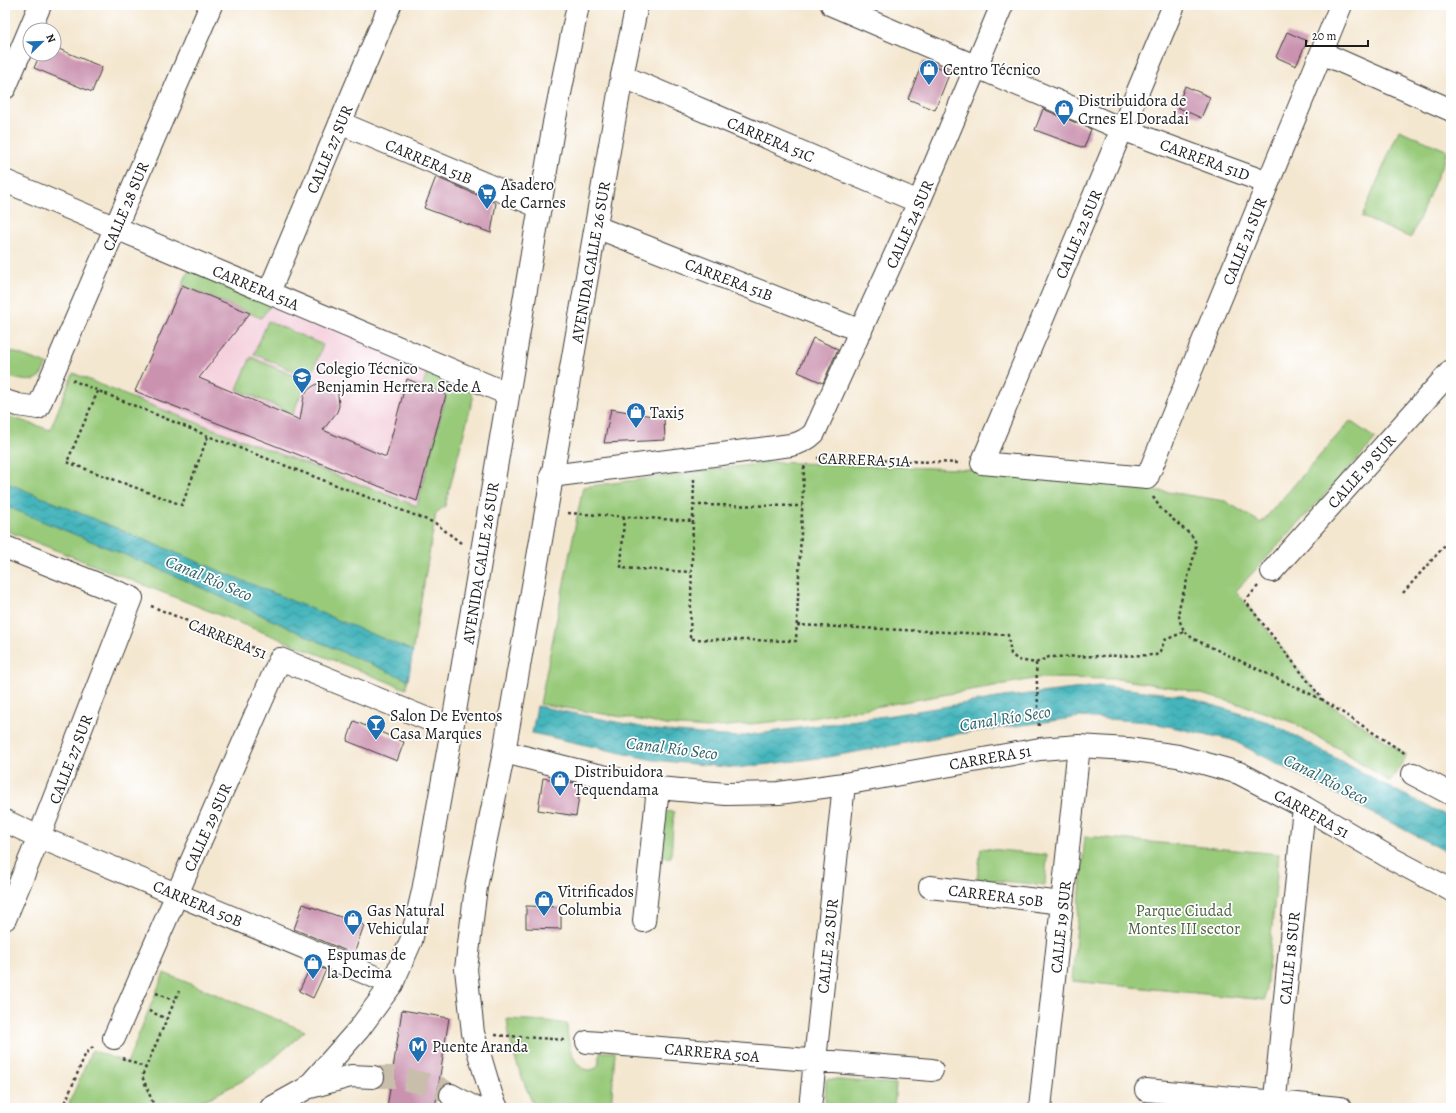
<svg xmlns="http://www.w3.org/2000/svg" width="1456" height="1113" viewBox="0 0 1456 1113" font-family="Alegreya,serif">
  <style>
    .built { fill: #f4cfdc }
    .green { fill: #98ca7a; stroke: #5a734b }
    .water { fill: url(#water-waves); stroke: #30686c }
    .building { fill: #ca92af }
    .lines { fill: none; stroke-linecap: round; stroke-linejoin: round }
    .primary-tunnel { stroke: #c9beac; stroke-width: 22; stroke-dasharray: 22 11; stroke-linecap: butt }
    .street-casing { stroke: #3c3a37; stroke-width: 24 }
    .primary-casing { stroke: #3c3a37; stroke-width: 24 }
    .path { stroke: #3c3a37; stroke-width: 2.5; stroke-dasharray: 3 3; stroke-linecap: butt }
    .street { stroke: #fff; stroke-width: 22 }
    .primary { stroke: #fff; stroke-width: 22 }
    .labels { text-anchor: middle; stroke-width: 3.5; stroke-linejoin: round; paint-order: stroke }
    .poi-label { font-size: 16px; fill: #1c1c1c; stroke: #fff; text-anchor: start }
    .street-label { font-size: 16px; fill: #1c1c1c; stroke: #fff }
    .park-label { font-size: 16px; fill: #4e6242; stroke: #fff }
    .water-label { font-size: 17px; font-style: italic; fill: #2e6164; stroke: #fff }
  </style>
  <defs>
    <pattern id="water-waves" width="16" height="10" patternUnits="userSpaceOnUse"><rect width="16" height="10" fill="#45b5bc"/><path d="M0 5q4-4 8 0t8 0" fill="none" stroke="#399298"/></pattern>
  </defs>
  <rect width="100%" height="100%" fill="#fff"/>
  <filter id="ink" filterUnits="userSpaceOnUse"><feTurbulence type="fractalNoise" baseFrequency=".025" numOctaves="2"/><feDisplacementMap in="SourceGraphic" scale="8" xChannelSelector="R" yChannelSelector="G"/><feConvolveMatrix kernelMatrix="1 2 1 2 8 2 1 2 1" color-interpolation-filters="sRGB"/></filter>
  <filter id="wash" filterUnits="userSpaceOnUse"><feTurbulence type="fractalNoise" baseFrequency=".012" numOctaves="4" result="noise"/><feDisplacementMap in="SourceGraphic" scale="16" xChannelSelector="R" yChannelSelector="G"/><feGaussianBlur stdDeviation="0.9" result="paint"/><feColorMatrix in="noise" values="0 0 0 0 0 0 0 0 0 0 0 0 0 0 0 0 0 1.4 0 .05"/><feComposite in="paint" operator="in"/></filter>
  <g filter="url(#wash)">
    <rect width="100%" height="100%" fill="#f4e7d0"/>
    <path class="built" d="M 189,270 L 467,384 L 473,398 L 445,506 L 436,513 L 132,398 Z"/>
    <path class="green" d="M 1399,130 L 1448,151 L 1411,238 L 1362,217 Z
      M 189,270 L 272,304 L 261,318 L 182,285 Z
      M 268,321 L 323,345 L 310,378 L 254,354 Z
      M 5,349 L 47,364 C 44,368 42,375 38,378 C 31,384 13,378 5,376 Z
      M 251,357 L 306,381 L 293,414 L 237,389 Z
      M 428,368 L 467,384 L 473,398 L 445,506 L 436,513 L 406,689 L 5,530 L 5,415 L 50,430 L 73,373 L 132,398 L 417,506 L 446,396 L 423,386 Z
      M 1350,421 L 1376,439 L 1236,591 L 1323,700 L 1407,755 L 1390,782 L 1343,751 L 1294,723 L 1246,706 L 1182,689 L 1118,679 L 1039,678 L 812,718 L 708,728 L 666,725 L 629,718 L 540,704 L 583,487 L 771,462 L 984,470 L 1168,492 L 1225,501 L 1261,523 Z
      M 664,811 L 674,812 L 671,857 L 661,858 Z
      M 1085,836 L 1279,854 L 1265,1000 L 1072,981 Z
      M 981,848 L 1047,855 L 1045,885 L 977,879 Z
      M 164,973 L 305,1031 L 271,1061 L 242,1081 L 211,1097 L 181,1108 L 67,1108 L 92,1050 L 127,1063 Z
      M 507,1019 L 548,1021 L 567,1024 C 567,1037 571,1070 590,1070 C 592,1070 596,1068 598,1067 L 600,1052 L 615,1052 L 611,1108 L 535,1108 C 523,1082 509,1048 507,1019 Z
      M 826,1079 L 896,1084 L 894,1108 L 825,1108 Z"/>
    <path class="water" d="M 5,482 L 413,651 L 408,680 L 333,648 L 162,570 L 5,506 Z
      M 1100,686 L 1180,695 L 1271,723 L 1385,785 L 1451,818 L 1451,854 L 1232,740 L 1148,722 L 1080,717 L 950,735 L 828,757 L 736,768 L 653,760 L 532,733 L 537,706 L 656,730 L 735,737 L 892,715 L 1004,697 Z"/>
    <g id="blocks">
      <path class="building" d="M 1287,32 L 1307,41 L 1296,66 L 1276,57 Z
        M 54,47 L 102,67 L 92,92 L 34,68 L 40,54 L 54,54 Z
        M 923,61 L 950,72 L 935,110 L 908,99 Z
        M 1185,86 L 1210,97 L 1201,118 L 1177,107 Z
        M 1043,109 L 1091,129 L 1084,148 L 1035,130 Z
        M 436,177 L 496,203 L 491,233 L 424,208 Z
        M 182,285 L 250,313 L 199,378 L 300,420 L 304,396 L 307,391 L 312,387 L 317,384 L 323,384 L 329,386 L 334,390 L 338,394 L 339,406 L 337,412 L 323,430 L 386,457 L 407,379 L 446,395 L 417,501 L 135,391 Z
        M 813,338 L 838,349 L 823,383 L 798,372 Z
        M 611,409 L 664,418 L 665,440 L 604,443 Z
        M 354,721 L 404,742 L 397,761 L 347,741 Z
        M 543,778 L 581,784 L 576,816 L 538,810 Z
        M 303,904 L 364,925 L 354,954 L 294,929 Z
        M 526,906 L 561,907 L 561,929 L 526,928 Z
        M 312,964 L 326,970 L 313,998 L 299,991 Z
        M 402,1010 L 449,1018 L 435,1108 L 387,1108 Z"/>
    </g>
  </g>
  <g filter="url(#ink)">
    <use href="#blocks" fill-opacity="0" stroke="#3c3a37" stroke-width="1"/>
    <g class="lines">
      <path class="primary-tunnel" d="M 373,1077 L 396,1077 L 440,1088 L 451,1095"/>
      <g class="street-casing">
        <path id="street" d="M 832,5 L 1122,129 L 1268,183
          M 1174,5 L 982,463 L 1147,478 L 1341,5
          M 1322,53 L 1451,110
          M 622,76 L 919,202
          M 5,88 L 40,5
          M 340,123 L 540,207
          M 5,181 L 508,394
          M 596,227 L 861,331
          M 269,292 L 390,5
          M 5,401 L 18,405 L 38,408 L 211,5
          M 551,476 L 791,445 C 801,443 807,440 814,433 L 919,202 L 1002,5
          M 5,547 L 132,598 L 39,837 L 5,919
          M 1272,571 L 1451,371
          M 504,752 L 584,772 L 658,788 L 726,794 L 779,793 L 844,784 L 1040,749 L 1079,746 L 1128,749 L 1178,756 L 1239,773 L 1304,807 L 1387,856 L 1451,890
          M 1413,774 L 1451,794
          M 5,821 L 39,837 L 392,984
          M 930,887 L 1062,903
          M 644,921 L 658,788
          M 114,1038 L 280,659 L 452,729
          M 587,1042 L 932,1070
          M 1146,1090 L 1340,1108
          M 810,1108 L 844,784
          M 1040,1108 L 1079,746
          M 1274,1108 L 1304,807"/>
      </g>
      <g class="primary-casing">
        <path id="primary" d="M 307,1088 L 359,1029 L 392,984 L 411,941 L 423,891 L 452,729 L 554,123 L 578,5
          M 451,1095 L 475,1108
          M 271,1108 L 307,1088 L 351,1076 L 373,1077
          M 497,1108 L 492,1097 L 473,1033 L 466,969 L 476,887 L 504,752 L 622,76 L 637,5"/>
      </g>
      <path class="path" d="M 72,380 L 208,436 L 435,523 L 461,543
        M 98,391 L 67,462 L 182,505 L 208,436
        M 817,458 L 961,463
        M 694,479 L 690,639 L 796,641 L 804,468 L 807,464
        M 1153,497 L 1161,509 L 1192,536 L 1195,541 L 1196,549 L 1179,608 C 1178,625 1184,634 1198,641 L 1323,700
        M 693,505 L 802,506
        M 568,513 L 693,521
        M 624,517 L 621,568 L 691,572
        M 1258,586 L 1245,601 L 1323,700 L 1406,754
        M 1403,593 L 1451,538
        M 151,606 L 261,651
        M 797,625 L 1008,635 L 1011,654 L 1018,660 L 1036,663 L 1049,657 L 1156,655 L 1160,651 L 1165,640 L 1184,632
        M 1036,663 L 1039,728
        M 156,993 L 175,1001
        M 149,1011 L 167,1019
        M 495,1035 L 566,1040
        M 122,1058 L 146,1068
        M 63,1108 L 85,1055 L 90,1049 L 95,1046
        M 155,1108 L 142,1076 L 179,991"/>
      <use href="#street" class="street"/>
      <use href="#primary" class="primary"/>
    </g>
  </g>
  <defs>
    <g id="shop-pin" transform="scale(1)"><path d="M0 17L-7.5 6A9.5 9.5 0 1 1 7.5 6Z" fill="#1f6fb2" stroke="#fff"/><path d="M-5-2.5h2.3a2.7 3.5 0 0 1 5.4 0H5L5.5 6h-11ZM-1.5-2.5h3a1.5 2.3 0 0 0-3 0Z" fill="#fff"/></g>
    <g id="supermarket-pin" transform="scale(1)"><path d="M0 17L-7.5 6A9.5 9.5 0 1 1 7.5 6Z" fill="#1f6fb2" stroke="#fff"/><path d="M-6-5.5h2.5l.6 2H6L4.5 2H-2.5L-4.4-4H-6ZM-1.5 3.2a1.3 1.3 0 1 0 .1 0ZM3 3.2a1.3 1.3 0 1 0 .1 0Z" fill="#fff"/></g>
    <g id="school-pin" transform="scale(1)"><path d="M0 17L-7.5 6A9.5 9.5 0 1 1 7.5 6Z" fill="#1f6fb2" stroke="#fff"/><path d="M0-5L7-2L0 1L-7-2ZM-4 1L0 2.5L4 1V4Q0 6-4 4Z" fill="#fff"/></g>
    <g id="bar-pin" transform="scale(1)"><path d="M0 17L-7.5 6A9.5 9.5 0 1 1 7.5 6Z" fill="#1f6fb2" stroke="#fff"/><path d="M-6-5H6L.8 .8V4.5H3.5V6h-7V4.5H-.8V.8Z" fill="#fff"/></g>
    <g id="metro-pin" transform="scale(1)"><path d="M0 17L-7.5 6A9.5 9.5 0 1 1 7.5 6Z" fill="#1f6fb2" stroke="#fff"/><path d="M-5.5 5V-5H-3L0 0L3-5H5.5V5H3V-.5L0 4L-3-.5V5Z" fill="#fff"/></g>
  </defs>
  <g fill-rule="evenodd">
    <use href="#shop-pin" x="929" y="69"/>
    <use href="#shop-pin" x="1064" y="109"/>
    <use href="#supermarket-pin" x="487" y="193"/>
    <use href="#school-pin" x="302" y="377"/>
    <use href="#shop-pin" x="636" y="412"/>
    <use href="#bar-pin" x="376" y="724"/>
    <use href="#shop-pin" x="560" y="780"/>
    <use href="#shop-pin" x="544" y="900"/>
    <use href="#shop-pin" x="353" y="919"/>
    <use href="#shop-pin" x="313" y="963"/>
    <use href="#metro-pin" x="418" y="1046"/>
  </g>
  <g class="labels">
    <g class="poi-label">
      <text x="943" y="75">Centro Técnico</text>
      <text x="1078" y="106">Distribuidora de<tspan x="1078" dy="18">Crnes El Doradai</tspan></text>
      <text x="501" y="190">Asadero<tspan x="501" dy="18">de Carnes</tspan></text>
      <text x="316" y="374">Colegio Técnico<tspan x="316" dy="18">Benjamin Herrera Sede A</tspan></text>
      <text x="650" y="418">Taxi5</text>
      <text x="390" y="721">Salon De Eventos<tspan x="390" dy="18">Casa Marques</tspan></text>
      <text x="574" y="777">Distribuidora<tspan x="574" dy="18">Tequendama</tspan></text>
      <text x="558" y="897">Vitrificados<tspan x="558" dy="18">Columbia</tspan></text>
      <text x="367" y="916">Gas Natural<tspan x="367" dy="18">Vehicular</tspan></text>
      <text x="327" y="960">Espumas de<tspan x="327" dy="18">la Decima</tspan></text>
      <text x="432" y="1052">Puente Aranda</text>
    </g>
    <g class="street-label">
      <text transform="translate(771 139) rotate(23)" y="6">CARRERA 51C</text>
      <text transform="translate(329 149) rotate(-67)" y="6">CALLE 27 SUR</text>
      <text transform="translate(1205 159) rotate(20)" y="6">CARRERA 51D</text>
      <text transform="translate(429 161) rotate(23)" y="6">CARRERA 51B</text>
      <text transform="translate(125 206) rotate(-67)" y="6">CALLE 28 SUR</text>
      <text transform="translate(909 224) rotate(-66)" y="6">CALLE 24 SUR</text>
      <text transform="translate(1078 234) rotate(-67)" y="6">CALLE 22 SUR</text>
      <text transform="translate(1244 241) rotate(-68)" y="6">CALLE 21 SUR</text>
      <text transform="translate(590 262) rotate(-80)" y="6">AVENIDA CALLE 26 SUR</text>
      <text transform="translate(729 279) rotate(21)" y="6">CARRERA 51B</text>
      <text transform="translate(256 287) rotate(23)" y="6">CARRERA 51A</text>
      <text transform="translate(864 459) rotate(2)" y="6">CARRERA 51A</text>
      <text transform="translate(1361 471) rotate(-48)" y="6">CALLE 19 SUR</text>
      <text transform="translate(480 563) rotate(-81)" y="6">AVENIDA CALLE 26 SUR</text>
      <text transform="translate(228 638) rotate(22)" y="6">CARRERA 51</text>
      <text transform="translate(990 757) rotate(-10)" y="6">CARRERA 51</text>
      <text transform="translate(70 759) rotate(-69)" y="6">CALLE 27 SUR</text>
      <text transform="translate(1312 813) rotate(29)" y="6">CARRERA 51</text>
      <text transform="translate(207 827) rotate(-66)" y="6">CALLE 29 SUR</text>
      <text transform="translate(996 895) rotate(7)" y="6">CARRERA 50B</text>
      <text transform="translate(198 903) rotate(23)" y="6">CARRERA 50B</text>
      <text transform="translate(1060 927) rotate(-84)" y="6">CALLE 19 SUR</text>
      <text transform="translate(827 946) rotate(-84)" y="6">CALLE 22 SUR</text>
      <text transform="translate(1289 958) rotate(-84)" y="6">CALLE 18 SUR</text>
      <text transform="translate(712 1052) rotate(5)" y="6">CARRERA 50A</text>
    </g>
    <g class="park-label">
      <text x="1184" y="916">Parque Ciudad<tspan x="1184" dy="18">Montes III sector</tspan></text>
    </g>
    <g class="water-label">
      <text transform="translate(209 578) rotate(23)" y="6">Canal Río Seco</text>
      <text transform="translate(1005 718) rotate(-9)" y="6">Canal Río Seco</text>
      <text transform="translate(672 748) rotate(7)" y="6">Canal Río Seco</text>
      <text transform="translate(1326 779) rotate(27)" y="6">Canal Río Seco</text>
    </g>
  </g>
  <rect width="1456" height="1113" fill="none" stroke="#fff" stroke-width="20"/>
  <g transform="translate(42 42) rotate(67)"><circle r="19" fill="#ffffff" stroke="#a4a4a4"/>
  <path d="M0-3L7 15L0 10L-7 15Z" fill="#1f6fb2"/>
  <text y="-6" font-size="11" font-weight="bold" text-anchor="middle" fill="#1c1c1c">N</text>
  </g>
  <path d="M1306 40v6h62v-6" fill="none" stroke="#1c1c1c" stroke-width="2"/>
  <text x="1312" y="40" font-size="12" fill="#1c1c1c" stroke="#ffffff" stroke-width="3" paint-order="stroke">20 m</text>
</svg>
